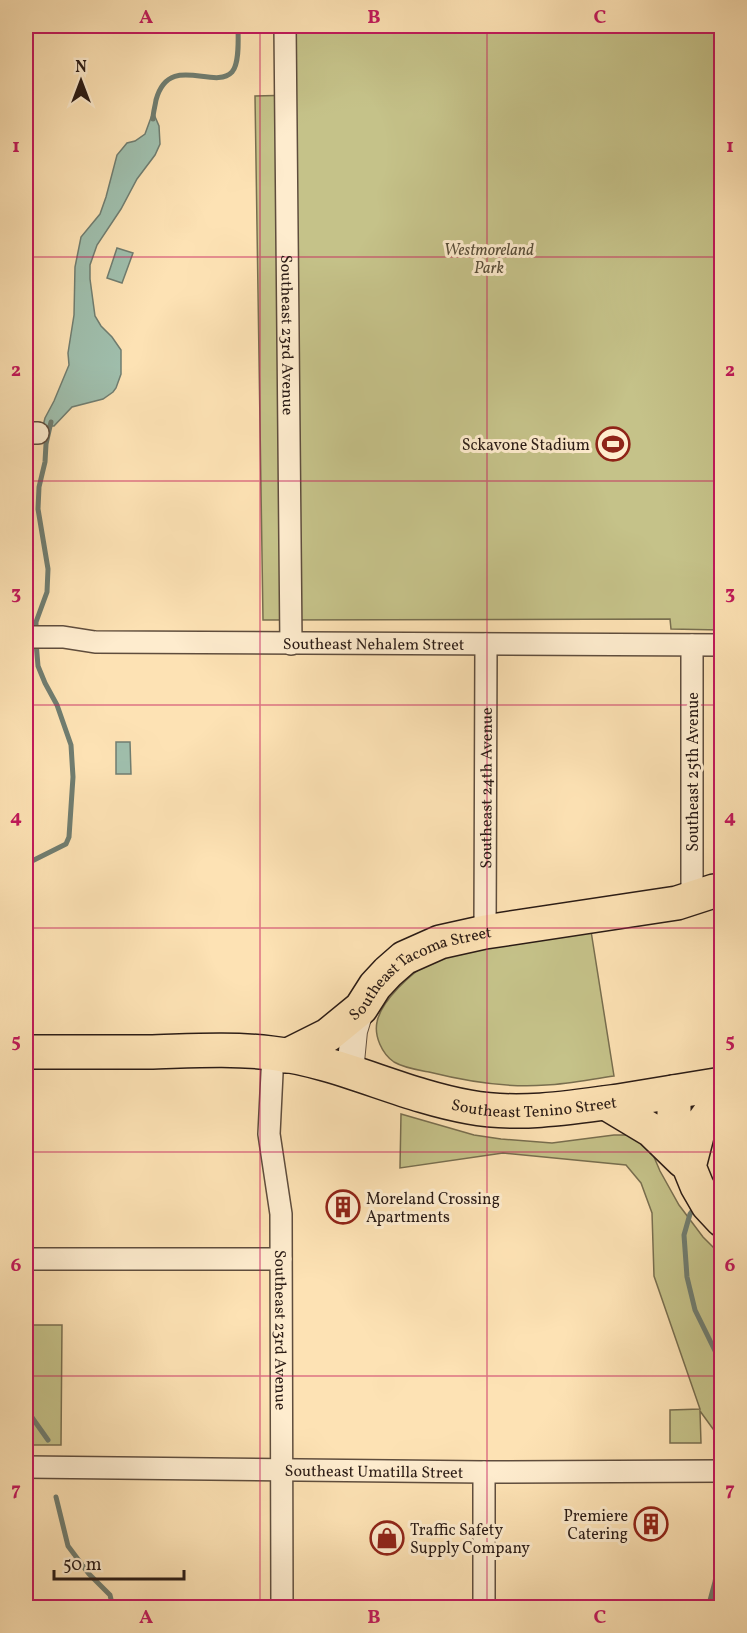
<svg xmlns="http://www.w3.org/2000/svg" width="747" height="1633" viewBox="0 0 747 1633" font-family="Vollkorn,serif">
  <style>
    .green { fill: #c5c289; stroke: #786e4f; stroke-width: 1.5 }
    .water { fill: #9fbeac; stroke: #707d70; stroke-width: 1.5 }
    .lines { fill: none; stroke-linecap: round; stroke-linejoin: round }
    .stream { stroke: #707d70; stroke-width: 5 }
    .minor-casing { stroke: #5f4d3d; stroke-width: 24 }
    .tertiary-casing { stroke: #5f4d3d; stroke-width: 28 }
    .primary-casing { stroke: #2a1b15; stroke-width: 36 }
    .trunk-casing { stroke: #2a1b15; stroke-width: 36 }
    .minor { stroke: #feecce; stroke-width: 21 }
    .tertiary { stroke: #feecce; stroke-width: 26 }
    .primary { stroke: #fde2b4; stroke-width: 33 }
    .trunk { stroke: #fde2b4; stroke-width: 33 }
    .grid { fill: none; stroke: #c2185b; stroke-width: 1.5; stroke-opacity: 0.55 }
    .labels { text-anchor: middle; stroke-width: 6; stroke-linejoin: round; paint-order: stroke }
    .park-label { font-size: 16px; font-style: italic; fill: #584d38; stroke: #feecce }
    .street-label { font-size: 16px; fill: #2a1b15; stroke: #feecce }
    .poi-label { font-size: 16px; fill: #2a1b15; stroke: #feecce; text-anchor: end }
    .neatline { fill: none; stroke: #c2185b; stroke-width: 2 }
    .grid-label { font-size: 20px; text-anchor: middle; font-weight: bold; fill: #c2185b }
  </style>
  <rect width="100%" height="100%" fill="#fde2b4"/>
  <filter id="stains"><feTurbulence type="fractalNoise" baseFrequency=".00333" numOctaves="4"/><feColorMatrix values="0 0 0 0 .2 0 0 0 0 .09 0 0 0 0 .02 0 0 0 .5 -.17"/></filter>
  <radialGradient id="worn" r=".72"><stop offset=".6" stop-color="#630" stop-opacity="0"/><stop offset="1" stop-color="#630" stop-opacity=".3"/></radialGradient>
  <path class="green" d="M 295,26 L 721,26 L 721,630 L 671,629 L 670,619 L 263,620 L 255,96 L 296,95 Z
    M 591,931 L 614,1076 C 592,1079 569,1084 546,1085 C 510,1088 465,1081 429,1072 C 418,1070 404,1068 394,1062 C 382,1054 374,1036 377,1022 C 381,1001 411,973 430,962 C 438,958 448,957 456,955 C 500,943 546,938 591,931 Z
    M 401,1114 L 474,1135 L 501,1139 L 552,1143 L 614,1135 L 631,1135 L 651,1150 L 660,1171 L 679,1205 L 703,1237 L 718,1252 L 719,1289 L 722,1294 L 721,1440 L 700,1411 L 701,1443 L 670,1443 L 670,1410 L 700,1409 L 654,1276 L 652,1213 L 641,1183 L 626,1165 L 503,1153 L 400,1168 Z
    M 26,1325 L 62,1325 L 61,1445 L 26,1445 Z"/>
  <path class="water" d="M 153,112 L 159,126 L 160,144 L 155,155 L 137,179 L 121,209 L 97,245 L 90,265 L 90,279 L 95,316 L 101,326 L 112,337 L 121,350 L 121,374 L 116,388 L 113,392 L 103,399 L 72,407 L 54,426 L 43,426 L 45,418 L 54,401 L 69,365 L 68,353 L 74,315 L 75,267 L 81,237 L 100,214 L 106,197 L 117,155 L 127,143 L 135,141 L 145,134 Z
    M 117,248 L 133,253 L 122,283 L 107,278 Z
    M 116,742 L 130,742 L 131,774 L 116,774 Z"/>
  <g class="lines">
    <path class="stream" d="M 153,119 C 153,112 155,107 156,100 C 169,52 214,91 232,72 C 240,63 238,37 238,26
      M 36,633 L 36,622 L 47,592 L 48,569 L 38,509 L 39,487 L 45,462 L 46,444 L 51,422
      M 26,864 L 66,844 L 69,837 L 73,777 L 71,745 L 57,705 L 45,683 L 38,666 L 36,642
      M 712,1187 L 722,1178
      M 696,1206 L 690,1214 L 684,1235 L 687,1277 L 695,1310 L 722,1365
      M 26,1409 L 48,1440
      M 56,1497 L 68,1546 L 89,1574 L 110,1595 L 113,1608
      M 708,1608 L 715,1582 L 722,1542"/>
    <g class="minor-casing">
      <g id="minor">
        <path id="s1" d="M 285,26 L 291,644"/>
        <path d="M 26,433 L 38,433"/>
        <path id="s2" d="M 26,637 L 63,637 L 95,642 L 722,645"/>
        <path d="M 692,898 L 692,645"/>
        <path id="s3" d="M 485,932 L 486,644"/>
        <path id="s4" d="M 273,1053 L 269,1134 L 281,1214 L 282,1608"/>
        <path d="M 26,1259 L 281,1259"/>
        <path id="s5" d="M 26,1467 L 484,1472 L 722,1471"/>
        <path d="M 484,1472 L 484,1608"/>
      </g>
    </g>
    <g class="tertiary-casing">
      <path id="tertiary" d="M 350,1072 L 354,1031 L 361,1008"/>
    </g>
    <g class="primary-casing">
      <g id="primary">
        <path id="s6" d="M 26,1052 C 66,1052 107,1052 148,1052 C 189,1051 230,1048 271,1053 C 339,1061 401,1095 469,1107 C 517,1116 569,1108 618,1101 C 653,1095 687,1090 722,1084"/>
        <path id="s7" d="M 286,1056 L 328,1035 L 361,1008 L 375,986 L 388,972 L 404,958 L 440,942 L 485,932 L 677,903 L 714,891 L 722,890"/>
      </g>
    </g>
    <g class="trunk-casing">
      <path id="trunk" d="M 674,1092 L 674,1122 L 675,1132 L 697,1186 L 708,1205 L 722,1220
        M 606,1103 L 651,1130 L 683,1161
        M 689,1167 L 699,1128 L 722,1096"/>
    </g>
    <use href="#minor" class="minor"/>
    <use href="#tertiary" class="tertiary"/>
    <use href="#primary" class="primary"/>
    <use href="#trunk" class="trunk"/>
  </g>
  <path class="grid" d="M 260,26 L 260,1608M 487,26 L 487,1608M 26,257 L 722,257M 26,481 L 722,481M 26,705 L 722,705M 26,928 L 722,928M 26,1152 L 722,1152M 26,1376 L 722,1376"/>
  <defs>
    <g id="stadium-ring" transform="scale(1.725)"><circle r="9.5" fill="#feecce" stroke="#8f2418" stroke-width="1.5"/><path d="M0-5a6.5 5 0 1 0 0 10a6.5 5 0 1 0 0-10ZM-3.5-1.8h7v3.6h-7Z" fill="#8f2418"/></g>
    <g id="building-ring" transform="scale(1.725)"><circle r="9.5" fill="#feecce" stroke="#8f2418" stroke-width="1.5"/><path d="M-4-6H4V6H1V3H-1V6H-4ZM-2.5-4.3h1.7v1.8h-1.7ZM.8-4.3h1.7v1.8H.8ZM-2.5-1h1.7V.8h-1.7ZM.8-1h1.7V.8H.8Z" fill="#8f2418"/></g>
    <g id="shop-ring" transform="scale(1.725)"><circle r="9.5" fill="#feecce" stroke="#8f2418" stroke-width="1.5"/><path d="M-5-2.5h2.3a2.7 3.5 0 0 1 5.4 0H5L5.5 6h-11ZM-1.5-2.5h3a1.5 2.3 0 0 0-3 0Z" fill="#8f2418"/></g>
  </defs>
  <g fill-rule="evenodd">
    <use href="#stadium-ring" x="613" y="444"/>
    <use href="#building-ring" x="343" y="1207"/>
    <use href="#building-ring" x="651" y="1524"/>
    <use href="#shop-ring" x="387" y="1538"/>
  </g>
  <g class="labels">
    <g class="park-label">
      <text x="489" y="255">Westmoreland<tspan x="489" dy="18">Park</tspan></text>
    </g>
    <g class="street-label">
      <text dy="6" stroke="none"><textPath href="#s1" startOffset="309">Southeast 23rd Avenue</textPath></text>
      <text dy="6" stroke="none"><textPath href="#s2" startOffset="348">Southeast Nehalem Street</textPath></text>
      <text transform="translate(692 772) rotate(-90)" y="6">Southeast 25th Avenue</text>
      <text dy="6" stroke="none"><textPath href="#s3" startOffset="144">Southeast 24th Avenue</textPath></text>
      <text dy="6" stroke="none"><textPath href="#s7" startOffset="162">Southeast Tacoma Street</textPath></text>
      <text dy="6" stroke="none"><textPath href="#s6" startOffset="516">Southeast Tenino Street</textPath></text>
      <text dy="6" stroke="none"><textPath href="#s4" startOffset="278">Southeast 23rd Avenue</textPath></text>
      <text dy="6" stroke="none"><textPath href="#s5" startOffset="348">Southeast Umatilla Street</textPath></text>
    </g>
    <g class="poi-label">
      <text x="590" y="450">Sckavone Stadium</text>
      <text x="366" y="1204" text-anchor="start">Moreland Crossing<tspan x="366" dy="18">Apartments</tspan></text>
      <text x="628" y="1521">Premiere<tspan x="628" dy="18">Catering</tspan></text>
      <text x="410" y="1535" text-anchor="start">Traffic Safety<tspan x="410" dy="18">Supply Company</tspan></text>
    </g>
  </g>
  <rect width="747" height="1633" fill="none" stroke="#fde2b4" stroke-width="66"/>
  <g transform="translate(81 81)" stroke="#feecce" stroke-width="4.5" paint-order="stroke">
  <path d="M0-4.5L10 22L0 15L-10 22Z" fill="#2a1b15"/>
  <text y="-9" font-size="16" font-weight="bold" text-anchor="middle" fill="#2a1b15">N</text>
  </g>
  <path d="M54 1570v9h130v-9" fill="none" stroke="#2a1b15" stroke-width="3"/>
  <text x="63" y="1570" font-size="18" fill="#2a1b15" stroke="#feecce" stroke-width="4.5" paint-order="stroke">50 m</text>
  <rect x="33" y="33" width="681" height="1567" class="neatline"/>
  <g class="grid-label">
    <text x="146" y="23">A</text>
    <text x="374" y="23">B</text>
    <text x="600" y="23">C</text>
    <text x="16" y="152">1</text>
    <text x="730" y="152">1</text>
    <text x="16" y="376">2</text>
    <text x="730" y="376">2</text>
    <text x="16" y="599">3</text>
    <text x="730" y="599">3</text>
    <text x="16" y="823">4</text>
    <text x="730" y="823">4</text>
    <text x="16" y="1047">5</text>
    <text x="730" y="1047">5</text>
    <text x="16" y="1271">6</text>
    <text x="730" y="1271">6</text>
    <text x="16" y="1495">7</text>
    <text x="730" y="1495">7</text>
    <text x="146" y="1623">A</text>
    <text x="374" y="1623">B</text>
    <text x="600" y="1623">C</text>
  </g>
  <rect width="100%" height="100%" filter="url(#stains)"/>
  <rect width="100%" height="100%" fill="url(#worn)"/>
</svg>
